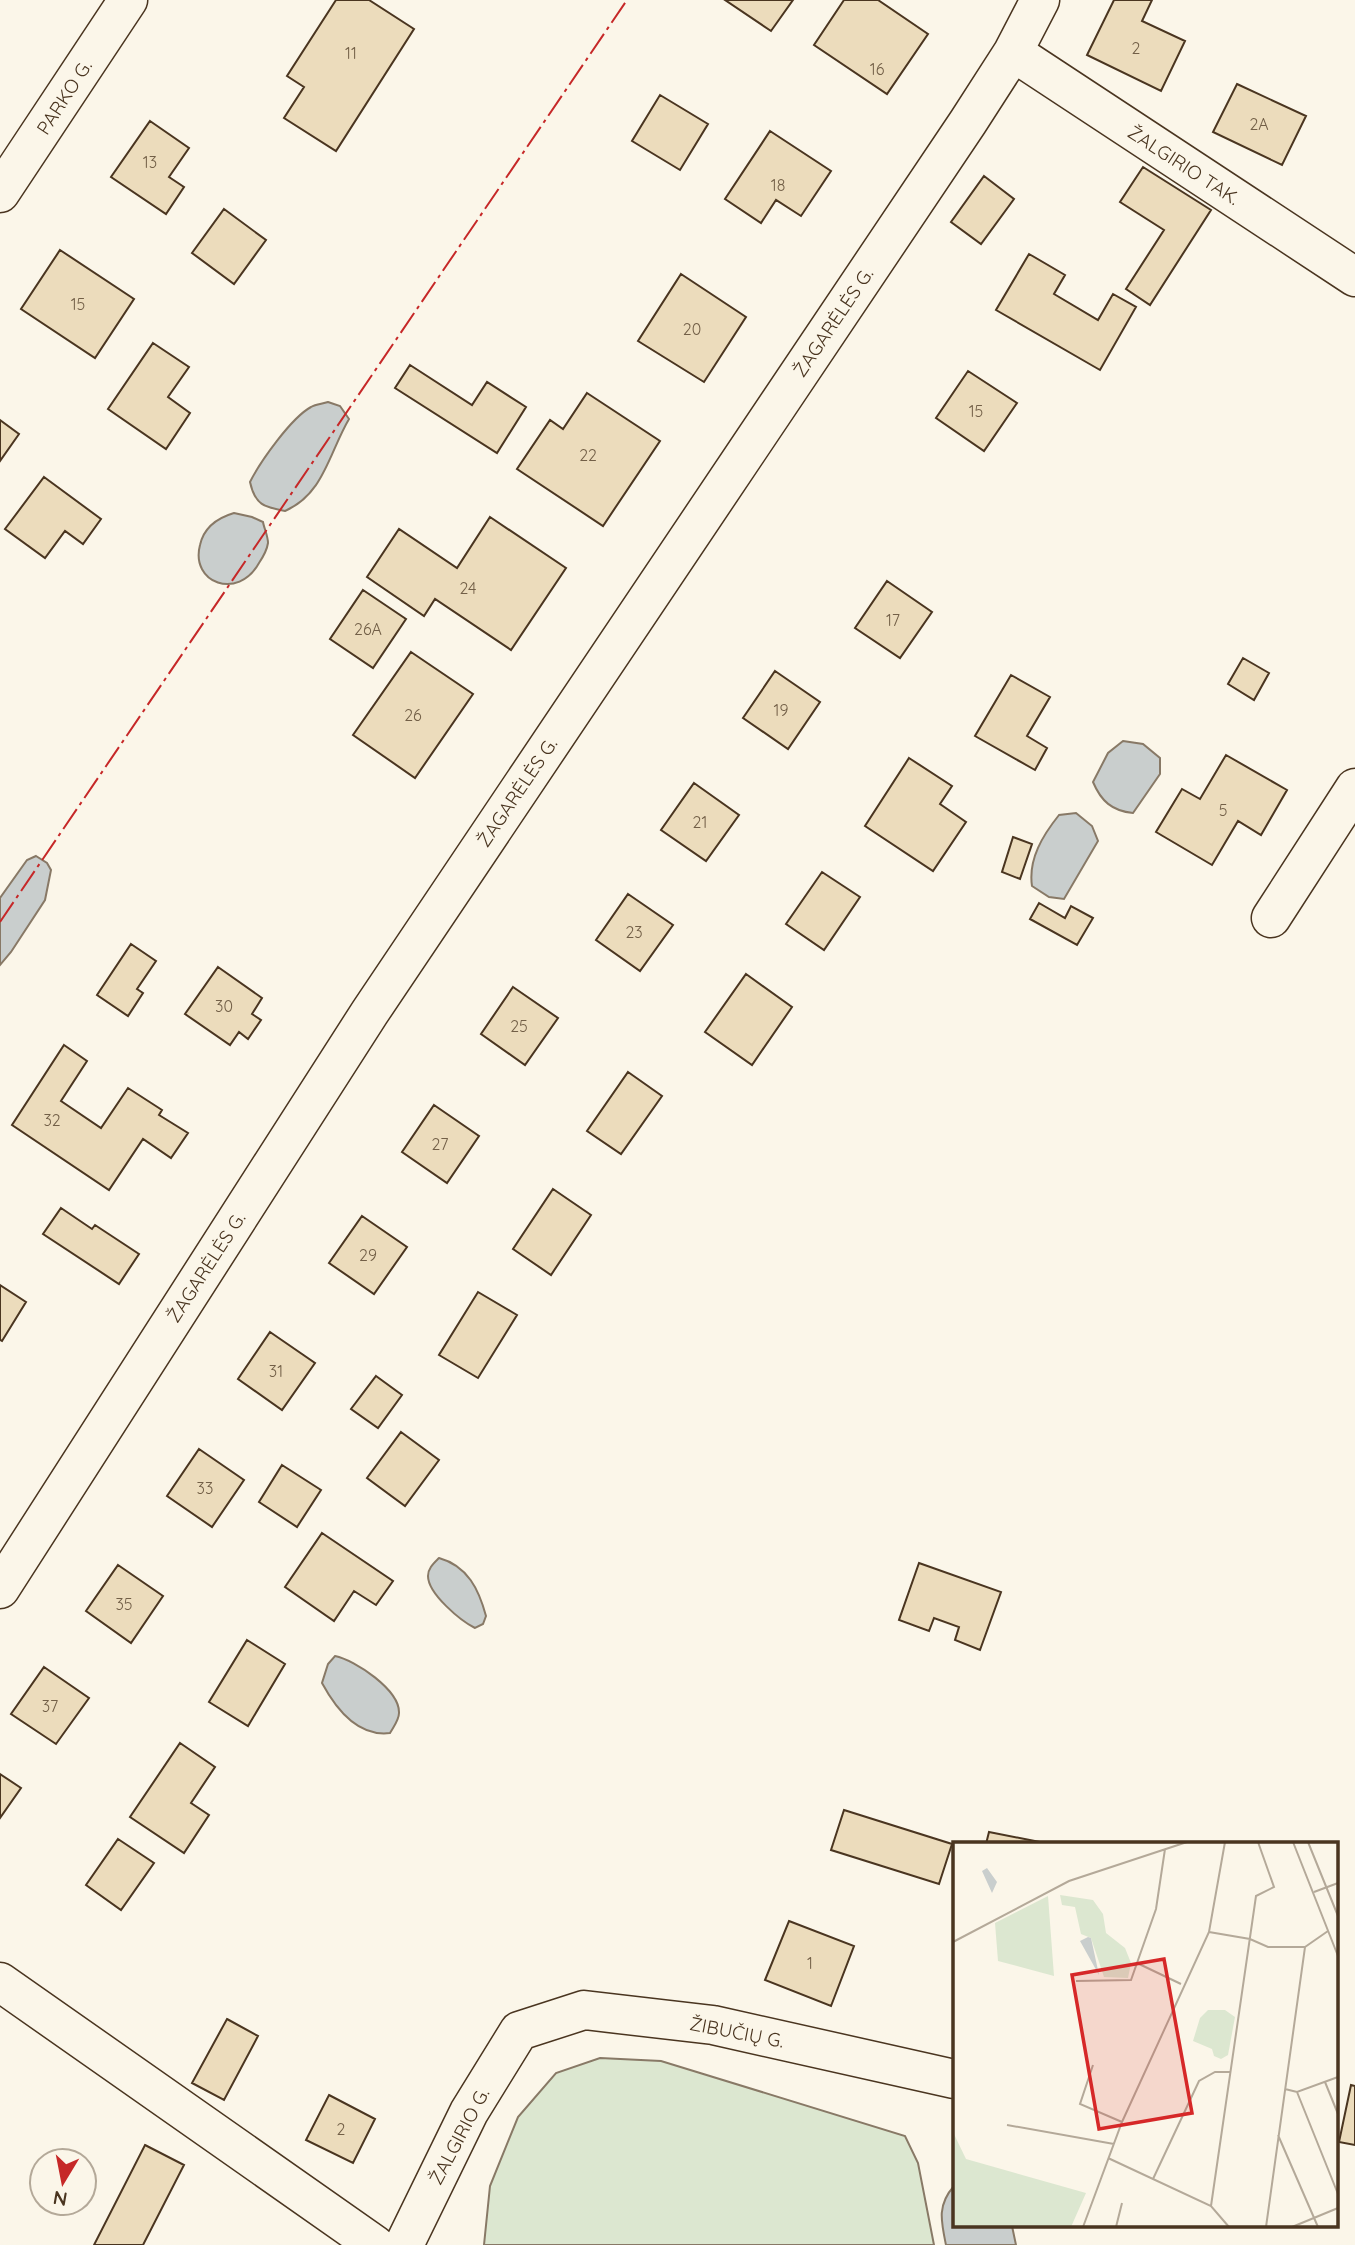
<svg xmlns="http://www.w3.org/2000/svg" width="1355" height="2245" viewBox="0 0 1355 2245" font-family="Quicksand,sans-serif">
  <style>
    .green { fill: #dce7d0; stroke: #887966; stroke-width: 2 }
    .water { fill: #c9cecd; stroke: #887966; stroke-width: 2 }
    .building { fill: #ecdcbc; stroke: #4a3520; stroke-width: 2 }
    .lines { fill: none; stroke-linecap: round; stroke-linejoin: round }
    .minor-casing { stroke: #4a3520; stroke-width: 41 }
    .minor { stroke: #fbf6e9; stroke-width: 38 }
    .power { stroke: #c62828; stroke-width: 2; stroke-dasharray: 24 5 3.5 5; stroke-linecap: butt }
    .labels { text-anchor: middle; stroke-width: 5; stroke-linejoin: round; paint-order: stroke }
    .number-label { font-size: 16px; fill: #725f47 }
    .street-label { font-size: 19px; fill: #4a3520; stroke: #fbf6e9 }
    .inset-road { fill: none; stroke: #b4a999; stroke-width: 2 }
    .view { fill: #d62828; fill-opacity: 0.15; stroke: #d62828; stroke-width: 3.5 }
    .inset-edge { fill: none; stroke: #4a3520; stroke-width: 3.5 }
  </style>
  <rect width="100%" height="100%" fill="#fbf6e9"/>
  <path class="green" d="M 600,2058 L 661,2061 L 905,2136 L 918,2163 L 934,2245 L 484,2245 L 490,2186 L 518,2117 L 556,2073 Z"/>
  <path class="water" d="M 328,402 L 340,406 L 349,419 C 329,453 324,494 285,511 C 264,507 255,505 250,482 C 260,462 291,418 311,407 C 316,404 322,404 328,402 Z
    M 234,513 L 252,517 L 263,522 C 264,528 268,536 268,543 C 267,550 263,557 259,563 C 238,601 190,583 200,545 C 204,527 217,518 234,513 Z
    M 1123,741 L 1143,744 L 1160,758 L 1160,774 L 1133,813 C 1112,811 1101,801 1093,782 L 1108,753 Z
    M 1076,813 L 1092,826 L 1098,841 L 1064,899 L 1049,897 L 1032,886 C 1028,859 1043,835 1059,815 Z
    M 36,856 L 47,863 L 51,870 L 45,900 L 11,952 L 0,965 L 0,898 L 27,860 Z
    M 439,1558 C 468,1566 479,1590 486,1616 L 483,1624 L 475,1628 C 461,1621 428,1594 428,1576 C 428,1568 434,1563 439,1558 Z
    M 335,1656 C 355,1660 400,1690 399,1713 C 399,1720 394,1726 390,1733 C 358,1737 336,1709 322,1683 L 328,1664 Z
    M 954,2186 L 954,2226 L 1012,2226 L 1016,2245 L 946,2245 C 941,2221 937,2205 954,2186 Z"/>
  <path class="building" d="M 336,0 L 369,0 L 414,29 L 336,151 L 284,118 L 304,87 L 287,76 Z
    M 725,0 L 793,0 L 771,31 Z
    M 844,0 L 878,0 L 928,34 L 887,94 L 814,45 Z
    M 1114,0 L 1152,0 L 1142,21 L 1185,41 L 1161,91 L 1087,55 Z
    M 1237,84 L 1306,116 L 1282,165 L 1213,132 Z
    M 660,95 L 708,124 L 680,170 L 632,141 Z
    M 150,121 L 189,148 L 169,177 L 184,187 L 166,214 L 111,177 Z
    M 770,131 L 831,171 L 801,216 L 776,200 L 761,223 L 725,199 Z
    M 1143,167 L 1211,210 L 1150,305 L 1126,289 L 1164,230 L 1120,202 Z
    M 984,176 L 1014,199 L 981,244 L 951,222 Z
    M 224,209 L 266,240 L 234,284 L 192,253 Z
    M 60,250 L 134,299 L 95,358 L 21,309 Z
    M 1029,254 L 1065,275 L 1054,294 L 1098,320 L 1113,294 L 1136,307 L 1100,370 L 996,310 Z
    M 681,274 L 746,317 L 704,382 L 638,341 Z
    M 153,343 L 189,367 L 168,397 L 190,413 L 166,449 L 108,409 Z
    M 410,365 L 472,405 L 487,382 L 526,407 L 497,453 L 395,388 Z
    M 968,371 L 1017,403 L 984,451 L 936,418 Z
    M 587,393 L 660,441 L 603,526 L 517,469 L 550,420 L 563,429 Z
    M 0,420 L 19,434 L 0,461 Z
    M 44,477 L 101,519 L 83,544 L 65,531 L 45,558 L 5,529 Z
    M 490,517 L 566,568 L 511,650 L 435,599 L 424,616 L 367,577 L 399,529 L 457,568 Z
    M 887,581 L 932,612 L 900,658 L 855,628 Z
    M 363,590 L 406,619 L 373,668 L 330,639 Z
    M 411,652 L 473,694 L 415,778 L 353,735 Z
    M 1243,658 L 1269,673 L 1254,700 L 1228,684 Z
    M 775,671 L 820,702 L 788,749 L 743,718 Z
    M 1011,675 L 1050,697 L 1027,736 L 1047,748 L 1035,770 L 975,736 Z
    M 1226,755 L 1287,790 L 1261,835 L 1238,821 L 1212,865 L 1156,832 L 1182,789 L 1200,799 Z
    M 909,758 L 952,786 L 940,804 L 966,822 L 933,871 L 865,826 Z
    M 694,783 L 739,815 L 706,861 L 661,830 Z
    M 1013,837 L 1032,844 L 1020,879 L 1002,872 Z
    M 822,872 L 860,897 L 824,950 L 786,924 Z
    M 628,894 L 673,925 L 640,971 L 596,940 Z
    M 1039,903 L 1065,918 L 1071,906 L 1093,918 L 1077,945 L 1030,919 Z
    M 131,944 L 156,961 L 137,989 L 143,993 L 128,1016 L 97,995 Z
    M 218,967 L 262,998 L 252,1014 L 261,1020 L 248,1039 L 239,1032 L 230,1045 L 185,1014 Z
    M 746,974 L 792,1007 L 752,1065 L 705,1032 Z
    M 513,987 L 558,1018 L 525,1065 L 481,1034 Z
    M 64,1045 L 87,1061 L 61,1101 L 101,1128 L 128,1088 L 162,1110 L 159,1115 L 188,1133 L 171,1158 L 143,1139 L 109,1190 L 12,1125 Z
    M 628,1072 L 662,1096 L 621,1154 L 587,1131 Z
    M 434,1105 L 479,1136 L 447,1183 L 402,1152 Z
    M 553,1189 L 591,1215 L 551,1275 L 513,1249 Z
    M 61,1208 L 92,1229 L 95,1225 L 139,1254 L 119,1284 L 43,1234 Z
    M 362,1216 L 407,1247 L 374,1294 L 329,1263 Z
    M 0,1285 L 26,1302 L 2,1341 L 0,1340 Z
    M 478,1292 L 517,1315 L 478,1378 L 439,1355 Z
    M 270,1332 L 315,1363 L 282,1410 L 238,1379 Z
    M 376,1376 L 402,1395 L 378,1428 L 351,1409 Z
    M 401,1432 L 439,1460 L 405,1506 L 367,1478 Z
    M 199,1449 L 244,1480 L 212,1527 L 167,1496 Z
    M 282,1465 L 321,1490 L 297,1527 L 259,1502 Z
    M 322,1533 L 393,1581 L 376,1605 L 354,1591 L 334,1621 L 285,1587 Z
    M 919,1563 L 1001,1592 L 980,1650 L 955,1640 L 959,1627 L 934,1618 L 929,1631 L 899,1620 Z
    M 118,1565 L 163,1596 L 131,1643 L 86,1611 Z
    M 247,1640 L 285,1664 L 248,1726 L 209,1702 Z
    M 44,1667 L 89,1698 L 56,1744 L 11,1714 Z
    M 180,1743 L 215,1767 L 191,1803 L 209,1815 L 184,1853 L 130,1817 Z
    M 0,1774 L 21,1788 L 0,1818 Z
    M 844,1810 L 952,1844 L 939,1884 L 831,1850 Z
    M 989,1832 L 1050,1844 L 986,1844 Z
    M 118,1839 L 154,1863 L 121,1910 L 86,1885 Z
    M 789,1921 L 854,1946 L 831,2006 L 765,1980 Z
    M 227,2019 L 258,2036 L 224,2100 L 192,2083 Z
    M 1351,2085 L 1355,2086 L 1355,2145 L 1339,2142 Z
    M 329,2095 L 375,2119 L 353,2163 L 306,2140 Z
    M 145,2145 L 184,2165 L 143,2245 L 94,2245 Z"/>
  <g class="lines">
    <g class="minor-casing">
      <path id="minor" d="M 1013,52 L 1355,277
        M 0,193 L 128,0
        M 1271,918 L 1355,788
        M 0,1589 L 370,1012 L 968,122 L 1013,52 L 1040,0
        M 0,1982 L 375,2245
        M 404,2245 L 469,2112 L 519,2031 L 584,2010 L 713,2025 L 954,2079"/>
    </g>
    <use href="#minor" class="minor"/>
    <path class="power" d="M 0,922 L 627,0"/>
  </g>
  <g class="labels">
    <g class="number-label">
      <text x="1136" y="54">2</text>
      <text x="351" y="59">11</text>
      <text x="877" y="75">16</text>
      <text x="1259" y="130">2A</text>
      <text x="150" y="168">13</text>
      <text x="778" y="191">18</text>
      <text x="78" y="310">15</text>
      <text x="692" y="335">20</text>
      <text x="976" y="417">15</text>
      <text x="588" y="461">22</text>
      <text x="468" y="594">24</text>
      <text x="893" y="626">17</text>
      <text x="368" y="635">26A</text>
      <text x="781" y="716">19</text>
      <text x="413" y="721">26</text>
      <text x="1223" y="816">5</text>
      <text x="700" y="828">21</text>
      <text x="634" y="938">23</text>
      <text x="224" y="1012">30</text>
      <text x="519" y="1032">25</text>
      <text x="52" y="1126">32</text>
      <text x="440" y="1150">27</text>
      <text x="368" y="1261">29</text>
      <text x="276" y="1377">31</text>
      <text x="205" y="1494">33</text>
      <text x="124" y="1610">35</text>
      <text x="50" y="1712">37</text>
      <text x="810" y="1969">1</text>
      <text x="341" y="2135">2</text>
    </g>
    <g class="street-label">
      <text transform="translate(64 97) rotate(-57)" y="7">PARKO G.</text>
      <text transform="translate(1184 165) rotate(33)" y="7">ŽALGIRIO TAK.</text>
      <text transform="translate(833 322) rotate(-56)" y="7">ŽAGARĖLĖS G.</text>
      <text transform="translate(517 792) rotate(-56)" y="7">ŽAGARĖLĖS G.</text>
      <text transform="translate(206 1267) rotate(-57)" y="7">ŽAGARĖLĖS G.</text>
      <text transform="translate(737 2032) rotate(11)" y="7">ŽIBUČIŲ G.</text>
      <text transform="translate(459 2136) rotate(-62)" y="7">ŽALGIRIO G.</text>
    </g>
  </g>
  <g transform="translate(953 1842)">
    <rect width="385" height="385" fill="#fbf6e9"/>
    <path d="M 107,53 L 140,58 L 150,72 L 153,91 L 172,106 L 178,121 L 175,136 L 151,135 L 138,96 L 128,92 L 122,65 L 109,63 ZM 95,54 L 101,134 L 45,119 L 42,81 ZM 255,168 L 272,168 L 282,175 L 275,213 L 268,217 L 261,214 L 259,207 L 240,199 L 247,176 ZM 0,290 L 13,317 L 133,351 L 118,385 L 0,385 Z" fill="#dce7d0"/>
    <path d="M 34,26 L 44,40 L 39,51 L 29,29 ZM 135,95 L 138,96 L 146,133 L 127,99 Z" fill="#c9cecd"/>
    <path class="inset-road" d="M 340,0 L 385,114M 355,0 L 385,74M 361,50 L 385,41M 256,90 L 297,97 L 315,105 L 352,105M 0,100 L 116,39 L 234,0M 184,121 L 228,142M 123,139 L 178,138 L 203,67 L 212,7M 140,223 L 127,262 L 169,280M 372,240 L 385,272M 332,247 L 344,250 L 385,235M 344,250 L 385,352M 54,283 L 161,302M 325,293 L 365,385M 155,316 L 258,364 L 276,385M 200,337 L 246,239 L 262,230 L 278,230M 258,364 L 303,54 L 321,45 L 305,0M 130,385 L 169,280 L 256,90 L 272,0M 163,385 L 169,361M 313,385 L 352,105 L 375,89M 339,385 L 385,366"/>
    <path class="view" d="M 211,117 L 239,271 L 146,287 L 119,133 Z"/>
    <rect width="385" height="385" class="inset-edge"/>
  </g>
  <g transform="translate(63 2182) rotate(190)"><circle r="33" fill="#fbf6e9" stroke="#b4a999" stroke-width="2"/>
  <path d="M0-5L12 26L0 18L-12 26Z" fill="#c62828"/>
  <text y="-10" font-size="19" font-weight="bold" text-anchor="middle" fill="#4a3520">N</text>
  </g>
</svg>
